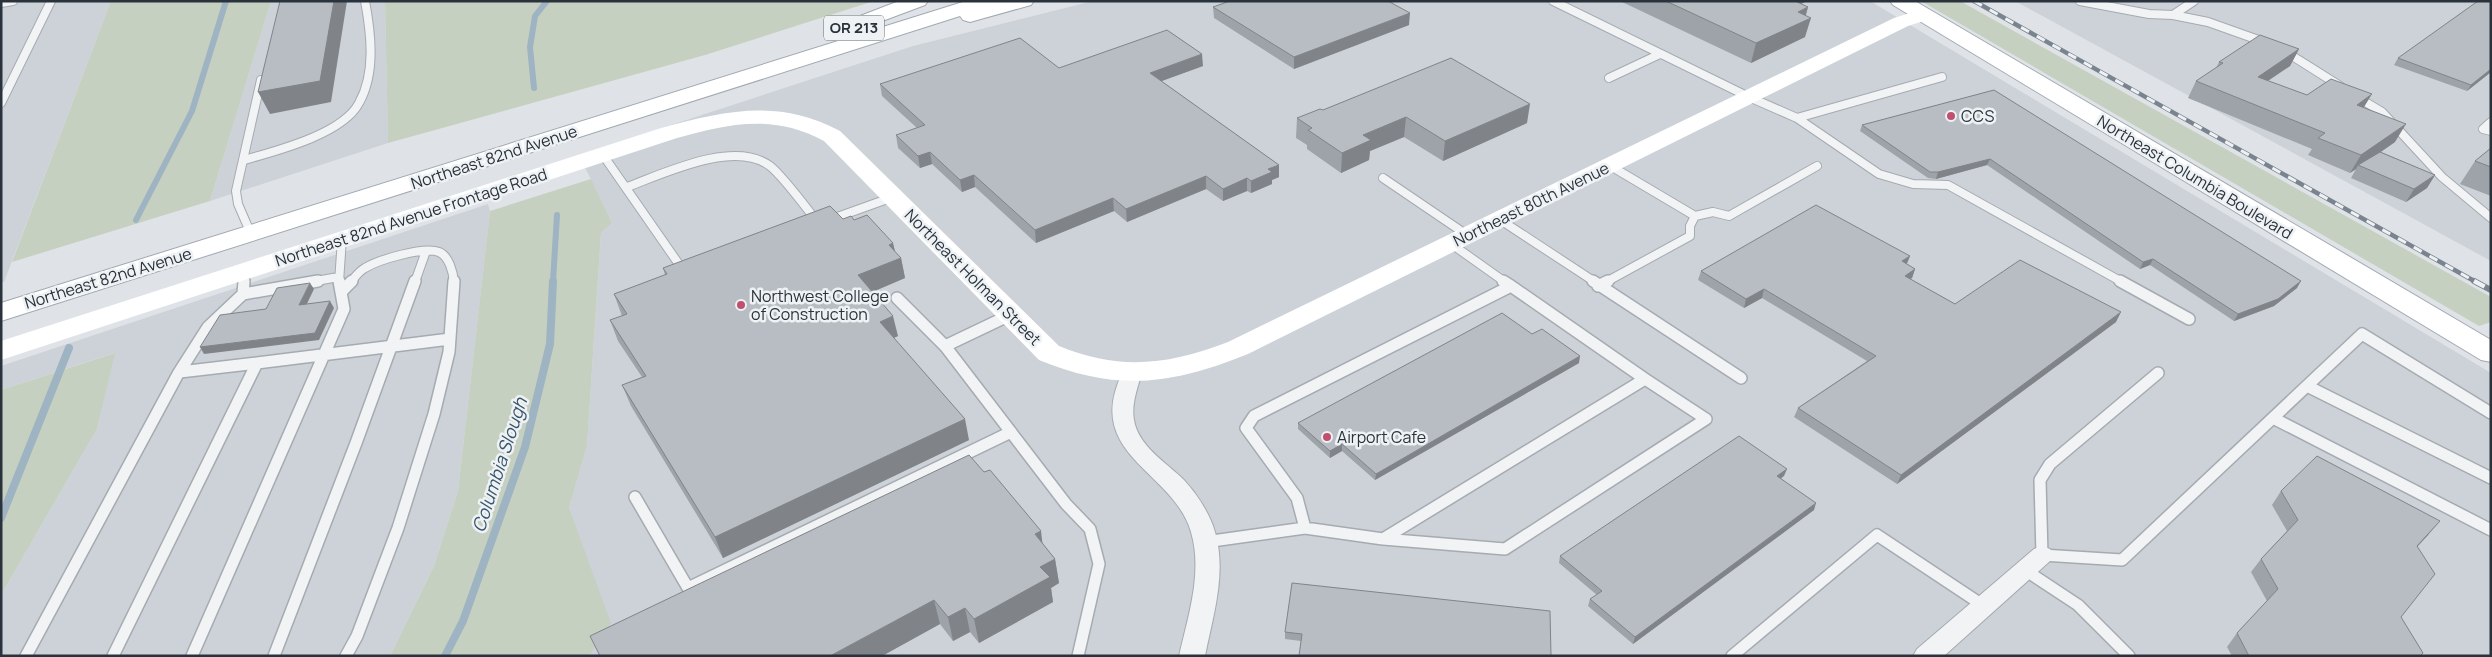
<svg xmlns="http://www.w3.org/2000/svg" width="2492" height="657" viewBox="0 0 2492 657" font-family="Manrope,sans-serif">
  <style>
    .built { fill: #cdd2d8 }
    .green { fill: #c6d0c1 }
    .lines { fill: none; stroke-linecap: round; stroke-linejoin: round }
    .stream-far1 { stroke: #9eb4c3; stroke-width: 6 }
    .stream { stroke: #9eb4c3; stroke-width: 8 }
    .lane-far1-casing { stroke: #a5abb0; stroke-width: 10 }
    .lane-casing { stroke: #a5abb0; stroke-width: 14 }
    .street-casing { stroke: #a5abb0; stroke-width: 2 }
    .primary-casing { stroke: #a0a9b1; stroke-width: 2 }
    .lane-far1 { stroke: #f1f3f5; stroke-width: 8 }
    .lane { stroke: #f1f3f5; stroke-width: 11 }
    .street { fill: #f1f3f5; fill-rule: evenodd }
    .secondary { fill: #fff; fill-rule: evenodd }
    .primary { fill: #fff; fill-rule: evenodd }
    .rail-far1-casing { stroke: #7a848e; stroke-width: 4.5 }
    .rail-casing { stroke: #7a848e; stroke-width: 6 }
    .rail-far1 { stroke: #eef2f4; stroke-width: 3; stroke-dasharray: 9; stroke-linecap: butt }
    .rail { stroke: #eef2f4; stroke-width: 4.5; stroke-dasharray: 12; stroke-linecap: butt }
    .wall { fill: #9da3a8 }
    .shaded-wall { fill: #808488 }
    .building { fill: #b7bdc3; stroke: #808488 }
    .poi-dot { fill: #bf516f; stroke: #eef2f4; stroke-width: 2 }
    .labels { text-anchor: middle; stroke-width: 5; stroke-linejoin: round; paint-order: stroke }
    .shield { fill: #eef2f4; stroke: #656c73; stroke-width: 1 }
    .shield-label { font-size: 15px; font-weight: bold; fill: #2a333c }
    .poi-label { font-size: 16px; fill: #2a333c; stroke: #eef2f4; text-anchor: start }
    .street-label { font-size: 16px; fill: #2a333c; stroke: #eef2f4 }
    .water-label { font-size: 18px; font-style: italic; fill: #38556b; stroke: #eef2f4 }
  </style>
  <rect width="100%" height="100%" fill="#dfe3e7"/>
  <path class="built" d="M 1,1 L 111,1 L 4,282 L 1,283 Z
    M 271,1 L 385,1 L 388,143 L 210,201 Z
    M 1093,1 L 1870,1 L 2491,373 L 2491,656 L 589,656 L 569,508 L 587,446 L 601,233 L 612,223 L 579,155 L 913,46 Z
    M 2015,1 L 2491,1 L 2491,261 Z
    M 488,204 L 490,211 L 458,491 L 434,566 L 390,656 L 1,656 L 1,595 L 97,429 L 114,353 L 1,390 L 1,366 Z"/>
  <path class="green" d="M 111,1 L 271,1 L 210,201 L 12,262 Z
    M 385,1 L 874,1 L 705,55 L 388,143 Z
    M 1921,1 L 1960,1 L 2491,297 L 2491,322 L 2479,326 Z
    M 591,179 L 612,223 L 601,233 L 587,446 L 569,508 L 611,623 L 589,656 L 390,656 L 434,566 L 458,491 L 490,211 Z
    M 115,353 L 97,429 L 1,595 L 1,390 Z"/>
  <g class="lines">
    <path class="stream-far1" d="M 534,88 L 530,47 L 535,16 L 547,1
      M 136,220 L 192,111 L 226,1
      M 553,282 L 557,215"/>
    <path class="stream" d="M 1,518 L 69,348
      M 445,656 L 463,621 L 525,447 L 550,344 L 553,281"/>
    <g class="lane-far1-casing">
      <path id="lane-far1" d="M 1553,1 L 1749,97 L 1797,118 L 1942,77
        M 2080,1 L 2149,14 L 2173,15 L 2194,1
        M 1,3 L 13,1
        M 2173,15 L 2208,22 L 2267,43
        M 2283,50 L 2340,86
        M 1609,78 L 1660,54
        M 2357,97 L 2382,112 L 2442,177 L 2491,218
        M 1,103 L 51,1
        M 1797,118 L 1879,174 L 1913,184 L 1948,185 L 2122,282
        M 2491,122 L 2483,129 L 2491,131
        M 603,155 L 685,273
        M 244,160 C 276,151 343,134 359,103 C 376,73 371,33 365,1
        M 1609,165 L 1695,216
        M 1383,178 L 1467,235
        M 627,187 C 663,174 734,139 770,166 C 783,176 807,209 819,224
        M 1499,219 L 1595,282
        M 829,220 L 893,197
        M 251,234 L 238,204 L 236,191 L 261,80
        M 1450,243 L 1505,282
        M 244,282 L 245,271
        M 311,282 L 338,277
        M 339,282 L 342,239
        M 351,282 C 355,277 359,271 365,268 C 378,260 424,246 439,252 C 449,256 453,272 454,282
        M 415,282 L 426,251
        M 1606,282 L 1690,236 L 1690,226 L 1695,216 L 1713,212 L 1729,216 L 1817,166"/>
    </g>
    <g class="lane-casing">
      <path id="lane" d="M 1503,281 L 1511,286
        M 1593,281 L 1741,378
        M 2120,281 L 2189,319
        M 1511,286 L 1645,379 L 1383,539 L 1305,528 L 1297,498 L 1246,428 L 1254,416 Z
        M 1598,286 L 1608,281
        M 342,291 L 352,281
        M 243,294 L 318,281
        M 897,298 L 945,346 L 1010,315
        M 945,346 L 1066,504 L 1090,529 L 1099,564 L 1078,656
        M 257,363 L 450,339
        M 2158,373 L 2050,464 L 2040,480 L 2042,555 L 2122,560 L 2362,334 L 2491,413
        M 2307,386 L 2491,478
        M 2273,418 L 2491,530
        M 635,497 L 688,588 L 1011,432
        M 1383,539 L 1505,549 L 1706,419 L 1645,379
        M 1205,542 L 1305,528
        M 2025,570 L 2078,605 L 2129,656
        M 26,656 L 178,374 L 208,327 L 243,294 L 244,281
        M 113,656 L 257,363 L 180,372
        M 192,656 L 344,309 L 339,281
        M 274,656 L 356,443 L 415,281
        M 346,656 L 357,636 L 398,528 L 434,414 L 449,352 L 454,281
        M 1732,656 L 1877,535 L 1984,606"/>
    </g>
    <g class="street-casing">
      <path id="street" d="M 1132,365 L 1139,367 L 1142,372 C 1138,387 1131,404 1134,420 C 1138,446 1167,463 1184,480 C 1197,494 1210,514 1215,532 C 1227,573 1213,616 1205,656 L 1179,656 C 1188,616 1203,573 1191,532 C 1175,476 1097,458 1115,392 C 1118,383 1120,375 1125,367 Z
        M 2042,546 L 2050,549 L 2054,555 L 2050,561 L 1944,656 L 1913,656 L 1917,649 L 2034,549 Z"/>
    </g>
    <g class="primary-casing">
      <path id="primary" d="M 899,1 L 928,1 L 925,5 L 861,29 L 854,31 L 847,29 L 844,25 L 847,21 Z
        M 966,1 L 1034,1 L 1031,5 L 970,22 L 963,20 L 960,16 L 1,321 L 1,303 Z
        M 1890,1 L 1915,1 L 2491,340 L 2491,362 L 2481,360 L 1893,5 Z"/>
    </g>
    <use href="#lane-far1" class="lane-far1"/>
    <use href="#lane" class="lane"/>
    <use href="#street" class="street"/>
    <path class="secondary" d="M 1923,9 L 1930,11 L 1933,15 L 1930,19 L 1908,26 L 1248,354 C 1171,385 1117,392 1039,360 L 824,141 C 774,114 730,123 677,138 L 1,360 L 1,341 L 661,128 C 725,111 778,98 840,131 L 1059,346 C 1120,371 1168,365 1228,342 L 1894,18 Z"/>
    <use href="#primary" class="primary"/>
    <g class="rail-far1-casing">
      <path id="rail-far1" d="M 1974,1 L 2476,282"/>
    </g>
    <g class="rail-casing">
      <path id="rail" d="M 2474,281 L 2491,290"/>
    </g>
    <use href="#rail-far1" class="rail-far1"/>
    <use href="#rail" class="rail"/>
  </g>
  <path class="wall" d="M 1620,1 L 1807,1 L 1801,4 L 1808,7 L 1806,15 L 1805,37 L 1751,63 Z
    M 1213,7 L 1409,25 L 1294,69 L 1214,18 Z
    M 2299,49 L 2290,66 L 2268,81 L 2307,95 L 2364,108 L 2395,142 L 2381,152 L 2435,175 L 2427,188 L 2406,202 L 2351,178 L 2356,169 L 2350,173 L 2308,155 L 2312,149 L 2188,98 L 2196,81 L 2216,68 L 2219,62 Z
    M 2398,58 L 2491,72 L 2467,91 L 2394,65 Z
    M 1203,66 L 1161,81 L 1279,165 L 1279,177 L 1272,180 L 1272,184 L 1251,193 L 1247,191 L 1223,201 L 1206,189 L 1127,222 L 1114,211 L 1036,243 L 975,187 L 962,192 L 932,164 L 920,168 L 898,148 L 896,135 L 917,128 L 882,96 L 880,84 L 1059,68 Z
    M 1994,90 L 2297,288 L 2274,306 L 2234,321 L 2150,265 L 2140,269 L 1987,165 L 1936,179 L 1928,178 L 1860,131 L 1862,125 Z
    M 1323,110 L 1527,123 L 1443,161 L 1404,137 L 1370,151 L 1369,160 L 1341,173 L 1307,149 L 1307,145 L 1296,138 L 1297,118 Z
    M 2491,148 L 2491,196 L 2460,184 L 2475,161 Z
    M 843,219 L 854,220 L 893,243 L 895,252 L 901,258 L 905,278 L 872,292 L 898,336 L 894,338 L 969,440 L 723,558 L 631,406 L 622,385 L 642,377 L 618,341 L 610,320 L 622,316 L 614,294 L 665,275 L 663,268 Z
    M 1910,256 L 1907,264 L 1915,269 L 1912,278 L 1910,279 L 1955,304 L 2116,322 L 1897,484 L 1794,417 L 1798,408 L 1867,361 L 1762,298 L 1744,308 L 1698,280 L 1701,271 Z
    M 1532,334 L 1579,363 L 1375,480 L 1342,451 L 1330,458 L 1298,429 L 1298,423 Z
    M 969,455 L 1055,559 L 1059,583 L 1051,588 L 1053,602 L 979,643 L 970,632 L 953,641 L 940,624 L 882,656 Z
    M 1784,476 L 1781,478 L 1814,510 L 1633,644 L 1588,606 L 1590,599 L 1597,595 L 1559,563 L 1560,556 Z
    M 2281,491 L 2428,535 L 2417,547 L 2401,617 L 2420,656 L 2232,656 L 2227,647 L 2237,633 L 2267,601 L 2251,572 L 2261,559 L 2287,531 L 2272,505 Z
    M 1285,632 L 1551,656 L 1301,641 L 1285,639 Z"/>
  <path class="shaded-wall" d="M 334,1 L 347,1 L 331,102 L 270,114 L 258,92 Z
    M 1780,1 L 1807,1 L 1777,15 Z
    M 1808,7 L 1804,21 L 1811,18 L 1805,37 L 1751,63 L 1756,43 L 1798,12 Z
    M 1410,13 L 1409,25 L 1294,69 L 1294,57 Z
    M 2299,49 L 2290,66 L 2248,94 L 2258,77 Z
    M 1202,54 L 1203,66 L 1151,85 L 1150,73 Z
    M 2491,69 L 2491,72 L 2467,91 L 2471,85 Z
    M 2372,94 L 2361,112 L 2357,105 Z
    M 1530,104 L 1527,123 L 1443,161 L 1445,141 Z
    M 1406,117 L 1404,137 L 1370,151 L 1369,160 L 1341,173 L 1342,153 L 1363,135 Z
    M 2406,124 L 2395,142 L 2360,166 L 2358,165 L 2356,169 L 2350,173 L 2361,155 Z
    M 930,152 L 932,164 L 920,168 L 918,156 Z
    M 1990,159 L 1987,165 L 1936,179 L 1938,172 Z
    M 1279,165 L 1279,177 L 1272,180 L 1272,184 L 1251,193 L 1251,181 L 1268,169 Z
    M 974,175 L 975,187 L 962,192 L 960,180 Z
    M 2435,175 L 2427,188 L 2406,202 L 2414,189 Z
    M 1206,176 L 1206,189 L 1127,222 L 1126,209 Z
    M 1247,178 L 1247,191 L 1223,201 L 1223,189 Z
    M 1113,198 L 1114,211 L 1036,243 L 1035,230 Z
    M 893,243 L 897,260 L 901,258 L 905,278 L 863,296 L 858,275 L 889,245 Z
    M 1910,256 L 1906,265 L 1902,261 Z
    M 2153,259 L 2150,265 L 2140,269 L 2143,262 Z
    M 1915,269 L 1912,278 L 1901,284 L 1905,276 Z
    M 2301,281 L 2297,288 L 2274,306 L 2234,321 L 2238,314 Z
    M 310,283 L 314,289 L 303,312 L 299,305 Z
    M 1764,289 L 1762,298 L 1744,308 L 1746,299 Z
    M 330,301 L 334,308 L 319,340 L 204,354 L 200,347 Z
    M 2121,312 L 2116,322 L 1897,484 L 1901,475 Z
    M 893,316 L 898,336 L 884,342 L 880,322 Z
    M 1580,356 L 1579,363 L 1375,480 L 1376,474 Z
    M 965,419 L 969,440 L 723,558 L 715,537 Z
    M 1342,444 L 1342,451 L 1330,458 L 1330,451 Z
    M 1787,469 L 1784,476 L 1774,483 L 1777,476 Z
    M 1816,503 L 1814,510 L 1633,644 L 1635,637 Z
    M 2440,521 L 2428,535 L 2405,560 L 2417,546 Z
    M 1041,531 L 1044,556 L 1035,534 Z
    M 1055,559 L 1059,583 L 1051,588 L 1053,602 L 979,643 L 974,619 L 1040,567 Z
    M 934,600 L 940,624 L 882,656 L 830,656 Z
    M 965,608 L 970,632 L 953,641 L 948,617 Z"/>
  <path class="building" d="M 280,1 L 334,1 L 320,81 L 258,92 Z
    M 1230,1 L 1388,1 L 1410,13 L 1294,57 L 1213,7 Z
    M 1666,1 L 1795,1 L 1808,7 L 1798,12 L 1811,18 L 1756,43 Z
    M 2478,1 L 2491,1 L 2491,69 L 2471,85 L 2398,58 Z
    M 1167,30 L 1202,54 L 1150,73 L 1279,165 L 1268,169 L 1272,172 L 1251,181 L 1247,178 L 1223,189 L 1206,176 L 1126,209 L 1113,198 L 1035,230 L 974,175 L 960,180 L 930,152 L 918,156 L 896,135 L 925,125 L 880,84 L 1020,38 L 1059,68 Z
    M 2260,35 L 2299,49 L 2258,77 L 2307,95 L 2331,79 L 2372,94 L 2357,105 L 2406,124 L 2361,155 L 2318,138 L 2325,133 L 2196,81 L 2223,63 L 2219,62 Z
    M 1451,58 L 1530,104 L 1445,141 L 1406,117 L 1363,135 L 1371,140 L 1342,153 L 1308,130 L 1312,128 L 1297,118 L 1320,109 L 1323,110 Z
    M 1994,90 L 2301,281 L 2278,299 L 2238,314 L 2153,259 L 2143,262 L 1990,159 L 1938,172 L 1930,172 L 1862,125 Z
    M 2491,148 L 2491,167 L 2475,161 Z
    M 2380,152 L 2435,175 L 2414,189 L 2358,165 Z
    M 1816,205 L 1910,256 L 1902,261 L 1915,269 L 1905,276 L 1955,304 L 2020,260 L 2121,312 L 1901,475 L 1798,408 L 1876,356 L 1764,289 L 1746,299 L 1701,271 Z
    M 830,206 L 843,219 L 851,216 L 854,220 L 867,215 L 893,243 L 889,245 L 901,258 L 858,275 L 893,316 L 880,322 L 965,419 L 715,537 L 622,385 L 646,376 L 610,320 L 627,314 L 614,294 L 667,274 L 663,268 Z
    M 310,283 L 299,305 L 330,301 L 315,333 L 200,347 L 220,315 L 266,309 L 277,288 Z
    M 1502,313 L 1532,334 L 1542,329 L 1580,356 L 1376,474 L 1342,444 L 1330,451 L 1298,423 Z
    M 1739,436 L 1787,469 L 1777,476 L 1816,503 L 1635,637 L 1590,599 L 1602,591 L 1560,556 Z
    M 969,455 L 984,472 L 990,470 L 1026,513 L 1041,531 L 1035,534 L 1055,559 L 1040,567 L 1050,577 L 974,619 L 965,608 L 948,617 L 934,600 L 830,656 L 600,656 L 590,636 Z
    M 2317,456 L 2440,521 L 2417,546 L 2435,574 L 2401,617 L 2423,653 L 2420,656 L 2249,656 L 2237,633 L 2278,589 L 2261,559 L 2298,520 L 2281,491 Z
    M 1292,583 L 1550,611 L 1551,656 L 1299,656 L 1302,634 L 1285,632 Z"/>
  <g class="poi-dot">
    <circle cx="1951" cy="116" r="5"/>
    <circle cx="741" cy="305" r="5"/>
    <circle cx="1327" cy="437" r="5"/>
  </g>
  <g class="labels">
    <rect class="shield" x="824" y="15.5" width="60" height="25" rx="4"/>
    <g class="shield-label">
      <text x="854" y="33">OR 213</text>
    </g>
    <g class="poi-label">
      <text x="1961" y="122">CCS</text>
      <text x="751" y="302">Northwest College<tspan x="751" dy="18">of Construction</tspan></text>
      <text x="1337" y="443">Airport Cafe</text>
    </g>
    <g class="street-label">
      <text transform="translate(494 157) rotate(-18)" y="6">Northeast 82nd Avenue</text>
      <text transform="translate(2195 177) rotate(31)" y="6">Northeast Columbia Boulevard</text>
      <text transform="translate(1531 204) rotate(-26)" y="6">Northeast 80th Avenue</text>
      <text transform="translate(411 217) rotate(-18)" y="6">Northeast 82nd Avenue Frontage Road</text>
      <text transform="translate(973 277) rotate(45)" y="6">Northeast Holman Street</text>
      <text transform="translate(108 278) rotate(-17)" y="6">Northeast 82nd Avenue</text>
    </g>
    <g class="water-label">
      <text transform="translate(500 465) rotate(-72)" y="6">Columbia Slough</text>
    </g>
  </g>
  <rect width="2492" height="657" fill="none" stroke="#2a333c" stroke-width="5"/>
</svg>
